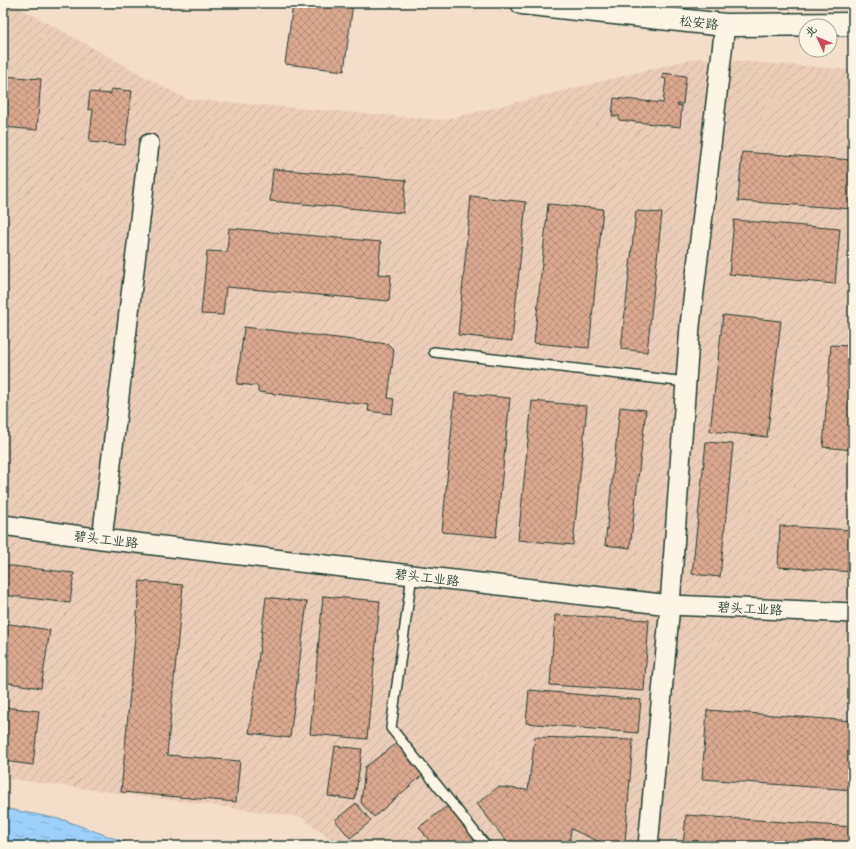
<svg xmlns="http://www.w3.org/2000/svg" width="856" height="849" viewBox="0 0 856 849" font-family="Sriracha,'LXGW WenKai TC',sans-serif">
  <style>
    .industrial { fill: url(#industrial-furrows) }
    .water { fill: url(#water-ripples); stroke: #6a95ab }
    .building { fill: url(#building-cross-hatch); stroke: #1f3d34 }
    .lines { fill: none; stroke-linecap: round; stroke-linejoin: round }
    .service-casing { stroke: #1f3d34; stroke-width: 12 }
    .minor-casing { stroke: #1f3d34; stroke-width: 22 }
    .secondary-casing { stroke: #1f3d34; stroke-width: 25 }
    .service { stroke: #fcf5e5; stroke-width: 9 }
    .minor { stroke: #fcf5e5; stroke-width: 19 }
    .secondary { stroke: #fcf5e5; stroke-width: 22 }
    .labels { text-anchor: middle; stroke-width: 3; stroke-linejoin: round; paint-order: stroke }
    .street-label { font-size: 13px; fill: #1f3d34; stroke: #fcf5e5 }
  </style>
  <defs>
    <pattern id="industrial-furrows" width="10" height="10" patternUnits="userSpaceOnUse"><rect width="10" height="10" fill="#ebceb9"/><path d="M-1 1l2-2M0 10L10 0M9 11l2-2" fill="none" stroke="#c9b2a0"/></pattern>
    <pattern id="water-ripples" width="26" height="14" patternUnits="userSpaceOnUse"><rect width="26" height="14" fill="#9cd0fa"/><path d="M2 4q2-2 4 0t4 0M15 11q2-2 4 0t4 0" fill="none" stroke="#7faacb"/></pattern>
    <pattern id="building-cross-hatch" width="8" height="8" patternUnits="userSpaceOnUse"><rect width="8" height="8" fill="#dba88e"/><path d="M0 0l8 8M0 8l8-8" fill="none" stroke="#b18a75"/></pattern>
  </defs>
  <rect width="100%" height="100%" fill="#f2decb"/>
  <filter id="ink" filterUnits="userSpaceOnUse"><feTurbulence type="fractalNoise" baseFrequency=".025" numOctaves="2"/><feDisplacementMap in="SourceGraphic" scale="8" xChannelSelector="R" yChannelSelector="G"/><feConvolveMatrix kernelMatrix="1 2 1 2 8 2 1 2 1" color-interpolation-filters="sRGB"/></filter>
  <g filter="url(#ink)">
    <path class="industrial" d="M 3,3 L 11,3 L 186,99 L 444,120 L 697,58 L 853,70 L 853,846 L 340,846 L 301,817 L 3,778 Z"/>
    <path class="water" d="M 3,808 L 64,820 L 135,846 L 3,846 Z"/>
    <path class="building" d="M 293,3 L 353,3 L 344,71 L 285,64 Z
      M 663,73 L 686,76 L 683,104 L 677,104 L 677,105 L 682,106 L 680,127 L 619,120 L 619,116 L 612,116 L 614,98 L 663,103 L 666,79 L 662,78 Z
      M 3,76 L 41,79 L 37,130 L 3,127 Z
      M 111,89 L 132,91 L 125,145 L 89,142 L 93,110 L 88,109 L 90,92 L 111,94 Z
      M 3,144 L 5,145 L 3,166 Z
      M 742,152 L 853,160 L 853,209 L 738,201 Z
      M 273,169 L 406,180 L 403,213 L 270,201 Z
      M 471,196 L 526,202 L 512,341 L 458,335 Z
      M 548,204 L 603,209 L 589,348 L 534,343 Z
      M 636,211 L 662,213 L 647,352 L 621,349 Z
      M 734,220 L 840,229 L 835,284 L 729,274 Z
      M 229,228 L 381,242 L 378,274 L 391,275 L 389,301 L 226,287 L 223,315 L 201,314 L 207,251 L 227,252 Z
      M 723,315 L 781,321 L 767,437 L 710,431 Z
      M 244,327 L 388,344 L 394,350 L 388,398 L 394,399 L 392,414 L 368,411 L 369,405 L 258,392 L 258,386 L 237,384 Z
      M 831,345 L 853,346 L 853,450 L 823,447 Z
      M 455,393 L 510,398 L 496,537 L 442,532 Z
      M 532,401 L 587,406 L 573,545 L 518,540 Z
      M 620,407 L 646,410 L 630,548 L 605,545 Z
      M 706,442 L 733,444 L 720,577 L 692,574 Z
      M 780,526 L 853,530 L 853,572 L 778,567 Z
      M 3,565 L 74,573 L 70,603 L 3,595 Z
      M 140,581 L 183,585 L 167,755 L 240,761 L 236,802 L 121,792 Z
      M 323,596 L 380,601 L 367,739 L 310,734 Z
      M 266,597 L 307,602 L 290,738 L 249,733 Z
      M 555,615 L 649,620 L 644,691 L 550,685 Z
      M 3,623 L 50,630 L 41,688 L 3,682 Z
      M 529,690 L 641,700 L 638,733 L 526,723 Z
      M 3,707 L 39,711 L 33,765 L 3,761 Z
      M 707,710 L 853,721 L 853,790 L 702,779 Z
      M 535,737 L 633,740 L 625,843 L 604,844 L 571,829 L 569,846 L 510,846 L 477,804 L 498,787 L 528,790 Z
      M 396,744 L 425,773 L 374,817 L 361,803 L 365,767 Z
      M 335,746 L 362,749 L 355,800 L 328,796 Z
      M 356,803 L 371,821 L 350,838 L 335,820 Z
      M 449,805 L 479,845 L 477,846 L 433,846 L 419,827 Z
      M 686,815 L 853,827 L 853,846 L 683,846 Z"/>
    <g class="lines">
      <g class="service-casing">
        <path id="service" d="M 434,352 L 686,382
          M 412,575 L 391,728 L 486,846"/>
      </g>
      <g class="minor-casing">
        <path id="minor" d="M 3,525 L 102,539 L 670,605 L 853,613
          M 102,539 L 149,144
          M 648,846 L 670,605 L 690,326 L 725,25"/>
      </g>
      <g class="secondary-casing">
        <path id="secondary" d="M 522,3 L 725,25 L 853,24"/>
      </g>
      <use href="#service" class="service"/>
      <use href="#minor" class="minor"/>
      <use href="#secondary" class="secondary"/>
    </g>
  </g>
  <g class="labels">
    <g class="street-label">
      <text transform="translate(699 22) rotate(6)" y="5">松安路</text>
      <text transform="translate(106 539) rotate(7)" y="5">碧头工业路</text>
      <text transform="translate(427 577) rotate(7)" y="5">碧头工业路</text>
      <text transform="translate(750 608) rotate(3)" y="5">碧头工业路</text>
    </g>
  </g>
  <rect width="856" height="849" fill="none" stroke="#fcf5e5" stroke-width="16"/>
  <rect x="8" y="8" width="840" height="833" fill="none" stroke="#1f3d34" stroke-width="1.5" filter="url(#ink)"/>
  <g transform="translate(818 38) rotate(314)"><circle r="19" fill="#fcf5e5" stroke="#a4ab9e"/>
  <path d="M0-3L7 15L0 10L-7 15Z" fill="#d1495b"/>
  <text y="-6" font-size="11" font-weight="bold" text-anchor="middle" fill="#1f3d34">北</text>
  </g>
</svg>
